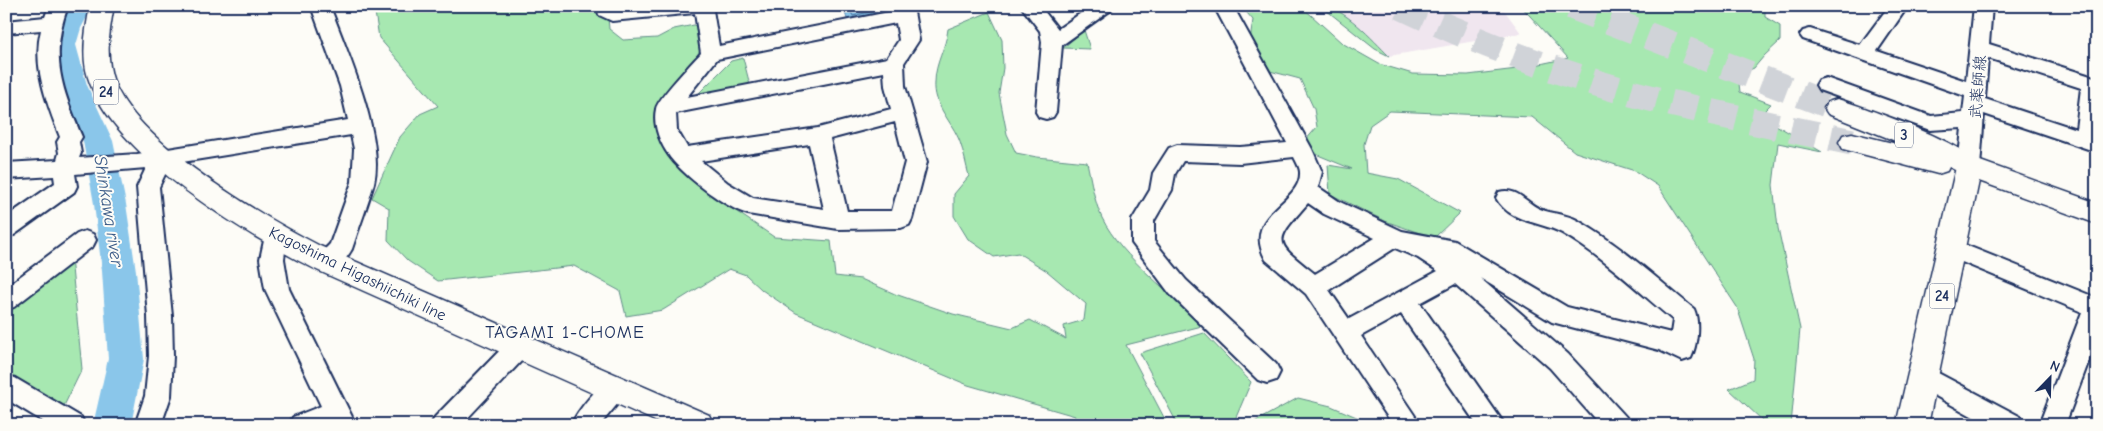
<svg xmlns="http://www.w3.org/2000/svg" width="2103" height="431" viewBox="0 0 2103 431" font-family="'Comic Neue','Klee One',sans-serif">
  <style>
    .built { fill: #f0e6ef }
    .green { fill: #a7e8b1; stroke: #618c88 }
    .water { fill: #8ac6ea; stroke: #5e8ab2 }
    .lines { fill: none; stroke-linecap: round; stroke-linejoin: round }
    .shore { stroke: #476b96; stroke-width: 1 }
    .river { fill: #8ac6ea; fill-rule: evenodd }
    .highway-tunnel { stroke: #d0d3d8; stroke-width: 27; stroke-dasharray: 27 14; stroke-linecap: butt }
    .minor-casing { stroke: #1b2f5e; stroke-width: 4 }
    .major-casing { stroke: #1b2f5e; stroke-width: 3 }
    .highway-casing { stroke: #1b2f5e; stroke-width: 3 }
    .minor { fill: #fdfcf7; fill-rule: evenodd }
    .major { fill: #fdfcf7; fill-rule: evenodd }
    .highway { fill: #fdfcf7; fill-rule: evenodd }
    .labels { text-anchor: middle; stroke-width: 4; stroke-linejoin: round; paint-order: stroke }
    .shield { fill: #fdfcf7; stroke: #5f6c8c; stroke-width: 1 }
    .shield-label { font-size: 15px; font-weight: bold; fill: #1b2f5e }
    .street-label { font-size: 16px; fill: #1b2f5e; stroke: #fdfcf7 }
    .water-label { font-size: 18px; font-style: italic; fill: #3c5c88; stroke: #fdfcf7 }
    .neighbourhood-label { font-size: 18px; letter-spacing: 1px; fill: #1b2f5e; stroke: #fdfcf7 }
  </style>
  <rect width="100%" height="100%" fill="#fdfcf7"/>
  <filter id="ink" filterUnits="userSpaceOnUse"><feTurbulence type="fractalNoise" baseFrequency=".02" numOctaves="2"/><feDisplacementMap in="SourceGraphic" scale="10" xChannelSelector="R" yChannelSelector="G"/><feConvolveMatrix kernelMatrix="1 2 1 2 8 2 1 2 1" color-interpolation-filters="sRGB"/></filter>
  <g filter="url(#ink)">
    <path class="built" d="M 1331,6 L 1501,6 L 1521,33 L 1389,56 L 1364,31 Z"/>
    <path class="green" d="M 374,6 L 607,6 L 609,29 L 623,40 L 657,38 L 674,29 L 694,25 L 701,30 L 702,47 L 657,122 L 658,133 L 680,163 L 718,199 L 774,237 L 831,241 L 835,276 L 861,279 L 895,294 L 953,314 L 1012,328 L 1030,320 L 1066,339 L 1064,326 L 1084,320 L 1086,304 L 1047,271 L 1018,253 L 994,257 L 968,239 L 954,216 L 954,194 L 969,176 C 966,165 964,153 960,142 C 952,121 933,106 935,82 C 935,63 946,48 948,29 L 989,12 L 1002,40 L 1003,68 L 999,93 L 1007,134 L 1016,153 L 1037,157 L 1087,162 C 1091,180 1094,201 1102,218 C 1122,258 1173,295 1206,325 L 1126,345 L 1168,425 L 1073,425 L 1075,416 L 968,385 L 796,313 L 762,290 L 746,275 L 729,269 L 663,310 L 626,316 L 620,291 L 574,266 L 438,281 L 408,261 L 388,240 L 389,208 L 372,198 L 400,137 L 420,114 L 438,106 L 379,38 Z
      M 1241,6 L 1301,6 L 1342,43 L 1379,64 L 1413,74 L 1468,75 L 1517,69 L 1568,58 L 1521,6 L 1765,6 L 1765,17 L 1780,26 L 1780,41 L 1764,56 L 1754,68 L 1738,75 L 1740,92 L 1771,104 L 1765,110 L 1764,118 L 1822,152 L 1778,143 L 1773,185 L 1778,228 L 1800,329 L 1791,425 L 1763,425 L 1762,420 L 1729,389 L 1753,379 L 1754,359 L 1737,307 L 1658,186 L 1635,171 L 1575,152 L 1532,117 L 1390,111 L 1370,125 L 1364,144 L 1366,173 L 1398,179 L 1460,213 L 1434,238 L 1385,221 L 1330,194 L 1328,165 L 1352,169 L 1318,155 L 1305,141 L 1317,127 L 1314,109 L 1300,79 L 1266,70 L 1250,40 L 1253,20 Z
      M 1321,6 C 1343,6 1373,40 1389,56 L 1375,49 Z
      M 1084,30 L 1090,49 L 1063,48 Z
      M 743,58 L 751,89 L 691,101 L 731,61 Z
      M 71,258 L 82,369 L 62,410 L 6,378 L 6,309 Z
      M 1204,333 L 1251,382 L 1234,422 L 1229,425 L 1178,425 L 1140,353 Z
      M 1298,398 L 1331,406 L 1375,425 L 1249,425 Z"/>
    <path class="water" d="M 843,6 L 896,6 L 897,8 L 893,12 L 848,22 Z"/>
    <g class="lines">
      <path class="shore" d="M 848,6 L 853,16 L 892,6"/>
      <path class="river" d="M 65,6 L 93,6 L 81,28 L 76,45 L 87,85 L 113,141 L 126,204 L 136,271 L 144,359 L 131,425 L 93,425 L 108,359 L 102,271 L 94,204 L 83,141 L 57,85 L 48,45 L 53,28 Z"/>
      <path class="highway-tunnel" d="M 1401,6 C 1474,41 1549,70 1627,92 C 1701,112 1777,126 1852,142
        M 1571,6 L 1837,108"/>
      <g class="minor-casing">
        <path id="minor" d="M 49,6 L 68,6 C 49,57 62,89 82,137 L 79,142 L 81,153 L 79,158 L 137,154 L 348,120 L 340,86 L 311,6 L 330,6 C 347,52 385,136 374,183 C 368,205 359,227 352,249 C 345,262 334,272 319,267 L 315,261 L 319,255 L 330,244 L 352,182 L 354,149 L 351,135 L 170,164 L 159,187 L 172,316 L 173,356 L 171,396 L 161,425 L 135,425 L 145,396 L 149,356 L 148,316 L 137,187 L 146,168 L 75,174 L 77,186 L 74,192 L 14,235 L 6,238 L 6,217 L 55,183 L 54,176 L 6,179 L 6,163 L 57,160 L 59,153 L 57,142 L 60,137 C 47,104 32,66 41,30 L 6,33 L 6,21 L 45,17 Z
          M 597,6 L 615,6 L 616,9 L 640,6 L 715,6 L 713,10 L 719,46 L 894,11 L 894,6 L 913,6 L 919,40 L 904,63 L 905,86 L 927,162 L 912,219 L 909,225 L 901,228 L 838,229 L 748,214 C 726,208 689,179 674,162 C 662,148 652,127 656,109 C 657,99 692,63 701,53 L 695,13 L 612,21 L 599,15 ZM 896,23 L 899,40 L 887,58 L 687,97 L 717,59 ZM 884,72 L 885,86 L 891,109 L 818,128 L 687,147 L 677,130 L 676,113 ZM 895,122 L 905,162 L 892,211 L 847,211 L 830,139 ZM 809,144 L 824,209 L 753,198 L 728,183 L 701,161 Z
          M 1021,6 L 1040,6 L 1058,29 L 1091,6 L 1113,6 L 1111,10 L 1062,45 L 1056,112 L 1053,117 L 1046,119 L 1039,117 L 1036,112 L 1042,42 L 1040,31 Z
          M 1214,6 L 1233,6 L 1312,149 L 1322,172 L 1318,187 L 1340,202 L 1402,231 L 1455,241 L 1567,307 L 1671,333 L 1673,320 C 1637,290 1602,256 1562,233 C 1540,221 1510,223 1496,198 L 1499,192 C 1517,187 1525,202 1540,209 C 1552,214 1566,214 1577,220 C 1619,244 1656,278 1694,309 C 1700,322 1697,346 1691,358 L 1682,361 L 1659,350 L 1552,322 L 1480,278 L 1568,354 L 1626,417 L 1630,425 L 1600,425 L 1550,368 L 1455,284 L 1420,303 L 1505,425 L 1477,425 L 1401,314 L 1361,336 L 1421,425 L 1393,425 L 1306,294 L 1266,260 C 1240,213 1302,204 1300,172 C 1300,168 1296,161 1294,157 L 1240,163 L 1183,161 L 1175,174 L 1172,190 L 1154,221 L 1154,241 L 1186,280 L 1276,364 L 1280,372 L 1276,380 L 1267,383 L 1258,380 L 1170,294 L 1132,243 L 1132,220 L 1150,190 L 1153,173 L 1169,148 L 1177,145 L 1240,147 L 1287,143 ZM 1308,203 L 1324,214 L 1375,238 L 1315,274 C 1274,241 1272,244 1308,203 ZM 1395,248 L 1418,258 L 1438,271 L 1349,319 L 1329,290 Z
          M 1889,6 L 1908,6 L 1877,51 L 1966,81 L 1974,6 L 1992,6 L 1989,44 L 2097,78 L 2097,152 L 1984,114 L 1980,167 L 1977,173 L 1969,175 L 1961,173 L 1958,167 L 1962,128 L 1930,130 L 1819,90 L 1816,85 L 1819,80 L 1826,78 L 1931,116 L 1963,113 L 1965,96 L 1803,39 L 1800,35 L 1803,31 L 1810,29 L 1860,45 ZM 1988,58 L 2081,88 L 2076,129 L 1985,99 Z
          M 276,227 L 284,230 L 287,236 L 284,259 L 289,289 L 356,425 L 289,425 L 293,417 L 321,406 L 265,289 L 260,259 L 265,236 L 268,230 Z
          M 85,231 L 93,234 L 96,240 L 93,246 L 14,307 L 6,310 L 6,287 L 77,234 Z
          M 1953,240 L 2097,298 L 2097,339 L 2065,425 L 2039,425 L 2082,312 L 1945,255 L 1941,249 L 1945,243 Z
          M 518,338 L 527,341 L 530,348 L 527,355 L 461,425 L 431,425 L 435,417 L 509,341 Z
          M 1923,365 L 2021,417 L 2025,425 L 1988,425 L 1914,384 L 1910,376 L 1914,368 Z
          M 6,375 L 15,378 L 81,417 L 85,425 L 49,425 L 6,399 Z
          M 615,377 L 624,380 L 628,388 L 624,396 L 600,425 L 571,425 C 578,410 600,382 615,377 Z"/>
      </g>
      <g class="major-casing">
        <path id="major" d="M 90,6 L 114,6 C 109,31 105,57 114,82 C 138,144 262,216 320,246 L 709,415 L 714,425 L 664,425 L 319,271 C 249,237 104,151 86,70 C 82,49 86,27 90,6 Z
          M 1969,157 L 2097,203 L 2097,224 L 1979,181 L 1928,425 L 1896,425 L 1956,167 L 1960,160 Z"/>
      </g>
      <g class="highway-casing">
        <path id="highway" d="M 1837,99 C 1865,107 1970,145 1982,167 L 1978,174 L 1969,177 L 1949,167 L 1947,171 L 1938,174 L 1843,149 L 1839,142 L 1843,135 L 1852,133 L 1913,148 L 1828,114 L 1824,108 L 1828,102 Z"/>
      </g>
      <use href="#minor" class="minor"/>
      <use href="#major" class="major"/>
      <use href="#highway" class="highway"/>
    </g>
  </g>
  <g class="labels">
    <g class="shield">
      <rect x="93.5" y="79.5" width="25" height="25" rx="4"/>
      <rect x="1895" y="122.5" width="18" height="25" rx="4"/>
      <rect x="1929.5" y="283.5" width="25" height="25" rx="4"/>
    </g>
    <g class="shield-label">
      <text x="106" y="97">24</text>
      <text x="1904" y="140">3</text>
      <text x="1942" y="301">24</text>
    </g>
    <g class="street-label">
      <text transform="translate(1977 87) rotate(-85)" y="6">武薬師線</text>
      <text transform="translate(358 273) rotate(26)" y="6">Kagoshima Higashiichiki line</text>
    </g>
    <g class="water-label">
      <text transform="translate(109 211) rotate(81)" y="6">Shinkawa river</text>
    </g>
    <g class="neighbourhood-label">
      <text x="565" y="338">TAGAMI 1-CHOME</text>
    </g>
  </g>
  <rect width="2103" height="431" fill="none" stroke="#fdfcf7" stroke-width="25"/>
  <rect x="12" y="12" width="2078" height="406" fill="none" stroke="#1b2f5e" stroke-width="2" filter="url(#ink)"/>
  <g transform="translate(2050 378) rotate(23)" stroke="#fdfcf7" stroke-width="4" paint-order="stroke">
  <path d="M0-4L9 19L0 12L-9 19Z" fill="#1b2f5e"/>
  <text y="-8" font-size="14" font-weight="bold" text-anchor="middle" fill="#1b2f5e">N</text>
  </g>
</svg>
